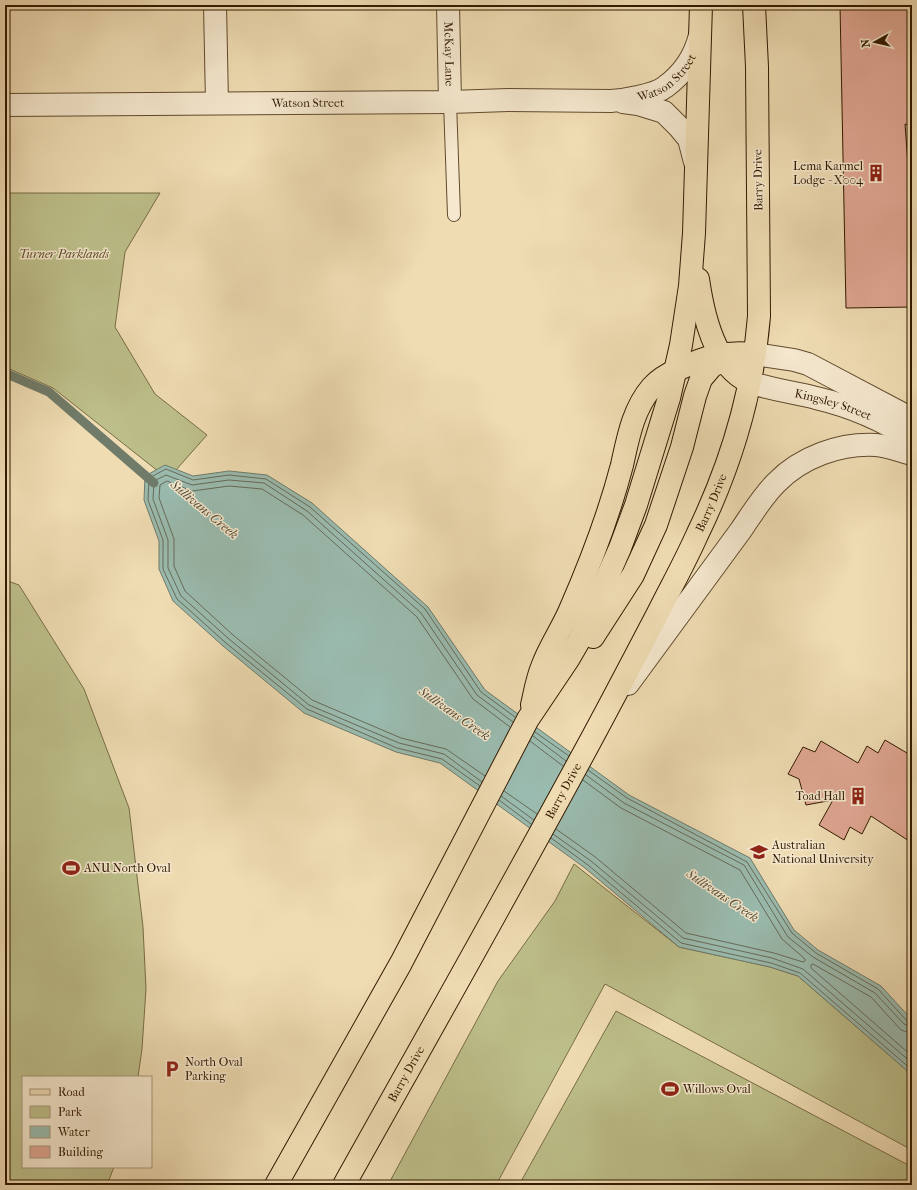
<svg xmlns="http://www.w3.org/2000/svg" width="917" height="1190" viewBox="0 0 917 1190" font-family="'IM FELL French Canon',serif">
  <style>
    .green { fill: #bdbf8a; stroke: #786c45 }
    .water { fill: #9abbaf; stroke: #707b69 }
    .lines { fill: none; stroke-linecap: round; stroke-linejoin: round }
    .shore { stroke: #666a58; stroke-width: 1 }
    .stream { stroke: #707b69; stroke-width: 9 }
    .building { fill: #e0a793; stroke: #321a00 }
    .lane-casing { stroke: #614a2d; stroke-width: 14 }
    .street-casing { stroke: #614a2d; stroke-width: 24 }
    .primary-casing { stroke: #321a00; stroke-width: 24 }
    .lane { stroke: #f5e8ce; stroke-width: 12 }
    .street { stroke: #f5e8ce; stroke-width: 22 }
    .primary { stroke: #efdcb3; stroke-width: 22 }
    .labels { text-anchor: middle; stroke-width: 3; stroke-linejoin: round; paint-order: stroke }
    .street-label { font-size: 12px; fill: #321a00; stroke: #f5e8ce }
    .poi-label { font-size: 12px; fill: #321a00; stroke: #f5e8ce; text-anchor: start }
    .park-label { font-size: 12px; font-style: italic; fill: #5c4c29; stroke: #f5e8ce }
    .water-label { font-size: 13px; font-style: italic; fill: #514a35; stroke: #f5e8ce }
  </style>
  <rect width="100%" height="100%" fill="#efdcb3"/>
  <filter id="stains"><feTurbulence type="fractalNoise" baseFrequency=".005" numOctaves="4"/><feColorMatrix values="0 0 0 0 .2 0 0 0 0 .09 0 0 0 0 .02 0 0 0 .5 -.17"/></filter>
  <radialGradient id="worn" r=".72"><stop offset=".6" stop-color="#630" stop-opacity="0"/><stop offset="1" stop-color="#630" stop-opacity=".3"/></radialGradient>
  <path class="green" d="M 5,193 L 160,193 L 125,252 L 115,327 L 155,394 L 207,435 L 168,479 L 53,388 L 5,367 Z
    M 5,580 L 19,585 L 84,689 L 129,808 L 143,927 L 146,989 L 142,1049 L 138,1077 L 23,1077 L 23,1167 L 114,1167 L 107,1185 L 5,1185 Z
    M 574,864 L 679,947 L 770,967 L 798,976 L 912,1075 L 912,1150 L 605,984 L 496,1185 L 388,1185 L 498,981 L 555,901 Z
    M 616,1011 L 912,1167 L 912,1185 L 519,1185 Z"/>
  <path class="water" d="M 165,465 L 193,476 L 229,471 L 267,475 L 312,503 L 428,607 L 485,690 L 629,795 L 750,858 L 794,930 L 818,950 L 881,986 L 912,1020 L 912,1075 L 798,976 L 770,967 L 679,947 L 585,868 L 440,763 L 396,752 L 304,713 L 223,646 L 173,601 L 159,569 L 159,541 L 144,500 L 145,476 Z"/>
  <g class="lines">
    <path class="shore" d="M 535,732 L 569,756
      M 533,736 L 566,761
      M 530,741 L 563,766
      M 588,770 L 627,798 L 747,862 L 792,933 L 816,953 L 878,989 L 907,1021 L 912,1022
      M 586,775 L 624,803 L 744,865 L 788,937 L 813,957 L 875,993 L 904,1024 L 912,1027
      M 485,776 L 446,749 L 401,738 L 312,700 L 233,635 L 185,591 L 174,566 L 174,539 L 159,498 L 160,485 L 167,481 L 192,491 L 229,486 L 262,489 L 303,515 L 417,617 L 473,699 L 510,727
      M 482,782 L 444,754 L 399,743 L 309,705 L 229,639 L 181,596 L 168,568 L 168,540 L 153,499 L 154,481 L 166,475 L 192,485 L 229,480 L 264,483 L 307,511 L 421,613 L 477,695 L 513,722
      M 480,786 L 442,759 L 397,748 L 307,709 L 226,643 L 177,599 L 163,569 L 163,540 L 148,500 L 149,478 L 166,469 L 193,480 L 229,475 L 266,479 L 310,507 L 425,609 L 481,692 L 515,717
      M 504,791 L 537,814
      M 501,796 L 534,820
      M 499,800 L 531,824
      M 556,829 L 594,856 L 686,933 L 774,953 L 803,962 L 805,961 L 805,959 L 782,939 L 740,870 L 621,808 L 583,780
      M 553,834 L 591,861 L 683,938 L 772,958 L 803,969 L 912,1063
      M 551,838 L 588,865 L 681,943 L 771,963 L 800,973 L 912,1070
      M 912,1033 L 907,1032 L 901,1030 L 871,997 L 813,964 L 811,965 L 811,968 L 912,1056"/>
    <path class="stream" d="M 5,373 L 49,392 L 154,483"/>
  </g>
  <path class="building" d="M 840,5 L 912,5 L 912,127 L 905,124 L 912,219 L 912,307 L 846,308 Z
    M 885,740 L 912,756 L 912,843 L 871,816 L 862,834 L 850,827 L 844,840 L 819,825 L 833,800 L 806,805 L 799,779 L 788,774 L 803,747 L 815,752 L 821,741 L 858,763 L 867,746 L 878,753 Z"/>
  <g class="lines">
    <g class="lane-casing">
      <path id="lane" d="M 450,102 L 454,215"/>
    </g>
    <g class="street-casing">
      <g id="street">
        <path d="M 215,5 L 217,103"/>
        <path id="s1" d="M 448,5 L 450,102"/>
        <path d="M 623,102 L 638,104 L 664,112 L 679,127 L 689,139 L 695,162"/>
        <path id="s2" d="M 5,105 L 450,102 L 508,100 L 611,101 C 624,100 655,95 665,87 C 683,74 695,56 700,35"/>
        <path d="M 755,354 L 794,360 L 808,364 L 912,419"/>
        <path id="s3" d="M 749,382 C 771,390 794,392 816,398 C 850,406 883,420 912,439"/>
        <path d="M 628,684 L 741,530 C 752,514 762,497 776,483 C 801,457 840,443 876,445 C 888,446 900,451 912,454"/>
      </g>
    </g>
    <g class="primary-casing">
      <g id="primary">
        <path d="M 698,279 C 703,314 714,366 749,382"/>
        <path d="M 593,637 L 633,575 L 656,525 L 682,447 L 695,396 L 701,379 L 712,366 L 729,358"/>
        <path d="M 532,705 C 535,692 537,679 542,667 C 549,647 562,629 570,610 C 591,562 609,515 622,465 C 628,438 633,409 652,387 C 659,379 670,373 679,369 C 707,356 725,351 755,354"/>
        <path d="M 276,1185 L 401,963 L 528,719 L 569,658 L 580,639 L 620,548 L 636,505 L 669,398 L 681,345 L 690,286 L 694,233 L 701,5"/>
        <path id="s4" d="M 344,1185 C 425,1040 506,897 585,751 C 610,705 634,659 658,613 C 671,587 685,562 697,535 C 730,467 753,392 759,316 L 757,67 L 754,5"/>
      </g>
    </g>
    <use href="#lane" class="lane"/>
    <use href="#street" class="street"/>
    <use href="#primary" class="primary"/>
  </g>
  <defs>
    <g id="building-bare" transform="scale(1.38)"><path d="M-4-6H4V6H1V3H-1V6H-4ZM-2.5-4.3h1.7v1.8h-1.7ZM.8-4.3h1.7v1.8H.8ZM-2.5-1h1.7V.8h-1.7ZM.8-1h1.7V.8H.8Z" fill="#8f2418" stroke="#f5e8ce" stroke-width="2.5" paint-order="stroke"/></g>
    <g id="university-bare" transform="scale(1.38)"><path d="M0-5L7-2L0 1L-7-2ZM-4 1L0 2.5L4 1V4Q0 6-4 4Z" fill="#8f2418" stroke="#f5e8ce" stroke-width="2.5" paint-order="stroke"/></g>
    <g id="stadium-bare" transform="scale(1.38)"><path d="M0-5a6.5 5 0 1 0 0 10a6.5 5 0 1 0 0-10ZM-3.5-1.8h7v3.6h-7Z" fill="#8f2418" stroke="#f5e8ce" stroke-width="2.5" paint-order="stroke"/></g>
    <g id="parking-bare" transform="scale(1.38)"><path d="M-3.5-5.5H1a3.5 3.5 0 0 1 0 7H-1V5.5H-3.5ZM-1-3.4V-.6H.8a1.4 1.4 0 0 0 0-2.8Z" fill="#8f2418" stroke="#f5e8ce" stroke-width="2.5" paint-order="stroke"/></g>
  </defs>
  <g fill-rule="evenodd">
    <use href="#building-bare" x="876" y="173"/>
    <use href="#building-bare" x="858" y="796"/>
    <use href="#university-bare" x="759" y="852"/>
    <use href="#stadium-bare" x="71" y="868"/>
    <use href="#parking-bare" x="172" y="1069"/>
    <use href="#stadium-bare" x="670" y="1089"/>
  </g>
  <g class="labels">
    <g class="street-label">
      <text dy="4" stroke="none"><textPath href="#s1" startOffset="49">McKay Lane</textPath></text>
      <text dy="4" stroke="none"><textPath href="#s2" startOffset="669">Watson Street</textPath></text>
      <text dy="4" stroke="none"><textPath href="#s2" startOffset="303">Watson Street</textPath></text>
      <text transform="translate(758 180) rotate(-91)" y="4">Barry Drive</text>
      <text dy="4" stroke="none"><textPath href="#s3" startOffset="87">Kingsley Street</textPath></text>
      <text dy="4" stroke="none"><textPath href="#s4" startOffset="775">Barry Drive</textPath></text>
      <text dy="4" stroke="none"><textPath href="#s4" startOffset="451">Barry Drive</textPath></text>
      <text dy="4" stroke="none"><textPath href="#s4" startOffset="127">Barry Drive</textPath></text>
    </g>
    <g class="poi-label">
      <text x="863" y="170" text-anchor="end">Lema Karmel<tspan x="863" dy="14">Lodge - X004</tspan></text>
      <text x="845" y="800" text-anchor="end">Toad Hall</text>
      <text x="772" y="849">Australian<tspan x="772" dy="14">National University</tspan></text>
      <text x="84" y="872">ANU North Oval</text>
      <text x="185" y="1066">North Oval<tspan x="185" dy="14">Parking</tspan></text>
      <text x="683" y="1093">Willows Oval</text>
    </g>
    <g class="park-label">
      <text x="64" y="258">Turner Parklands</text>
    </g>
    <g class="water-label">
      <text transform="translate(205 509) rotate(40)" y="5">Sullivans Creek</text>
      <text transform="translate(455 713) rotate(35)" y="5">Sullivans Creek</text>
      <text transform="translate(723 895) rotate(34)" y="5">Sullivans Creek</text>
    </g>
  </g>
  <rect width="917" height="1190" fill="none" stroke="#efdcb3" stroke-width="20"/>
  <rect x="6" y="6" width="905" height="1178" fill="none" stroke="#321a00" stroke-width="2"/>
  <rect x="10" y="10" width="897" height="1170" fill="none" stroke="#321a00"/>
  <rect x="22" y="1076" width="130" height="92" fill="#f5e8ce" stroke="#a7967c"/>
  <rect x="30" y="1089" width="20" height="6" fill="#efdcb3" stroke="#a7967c"/>
  <text x="58" y="1096" font-size="12" fill="#321a00">Road</text>
  <rect x="30" y="1106" width="20" height="12" fill="#bdbf8a" stroke="#a7967c"/>
  <text x="58" y="1116" font-size="12" fill="#321a00">Park</text>
  <rect x="30" y="1126" width="20" height="12" fill="#9abbaf" stroke="#a7967c"/>
  <text x="58" y="1136" font-size="12" fill="#321a00">Water</text>
  <rect x="30" y="1146" width="20" height="12" fill="#e0a793" stroke="#a7967c"/>
  <text x="58" y="1156" font-size="12" fill="#321a00">Building</text>
  <g transform="translate(875 42) rotate(262)" stroke="#f5e8ce" stroke-width="3" paint-order="stroke">
  <path d="M0-3L7 15L0 10L-7 15Z" fill="#321a00"/>
  <text y="-6" font-size="11" font-weight="bold" text-anchor="middle" fill="#321a00">N</text>
  </g>
  <rect width="100%" height="100%" filter="url(#stains)"/>
  <rect width="100%" height="100%" fill="url(#worn)"/>
</svg>
